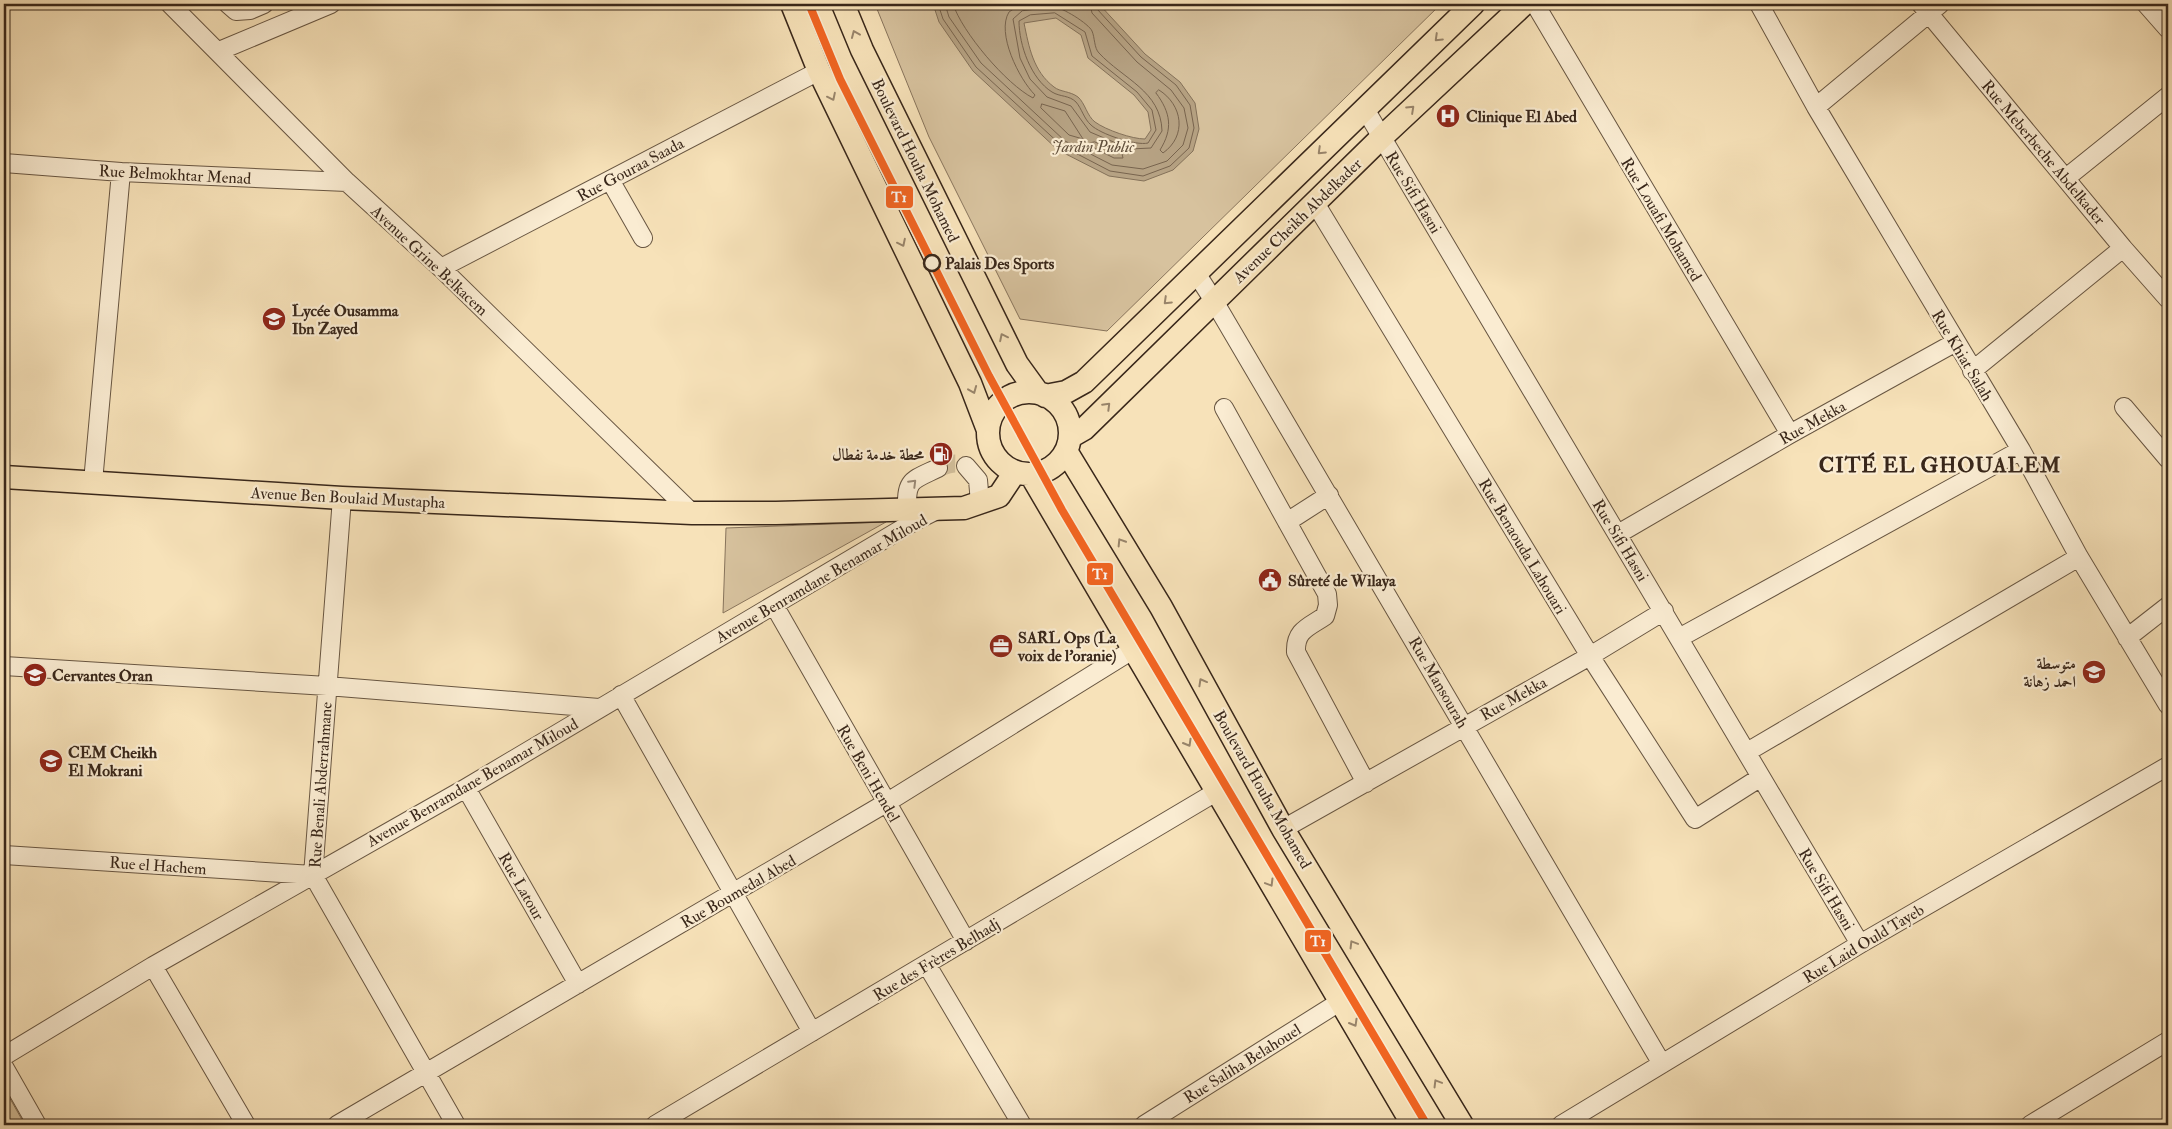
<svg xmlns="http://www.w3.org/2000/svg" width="2172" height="1129" viewBox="0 0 2172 1129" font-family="'IM FELL Double Pica',Amiri,serif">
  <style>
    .green { fill: #d7c29e; stroke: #88745c }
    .water { fill: #b6a283; stroke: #847159; fill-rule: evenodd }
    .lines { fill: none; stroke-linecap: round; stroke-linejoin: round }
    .shore { stroke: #78644e; stroke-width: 1 }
    .minor-tunnel { stroke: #d1bd99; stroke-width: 18; stroke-dasharray: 18 9; stroke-linecap: butt }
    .minor-casing { stroke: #685642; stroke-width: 20 }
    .major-casing { stroke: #39271a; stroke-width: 25 }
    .minor { stroke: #faecd2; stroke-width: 18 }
    .major { stroke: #f7e2b9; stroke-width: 22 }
    .tram-1-casing { stroke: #faecd2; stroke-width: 11 }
    .tram-1 { stroke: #f26522; stroke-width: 8 }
    .oneway { stroke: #98846a }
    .oneway2 { stroke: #9a8a76 }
    .stop-dot { fill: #faecd2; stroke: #39271a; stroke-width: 2.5 }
    .labels { text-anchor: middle; stroke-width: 4.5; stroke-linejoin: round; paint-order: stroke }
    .poi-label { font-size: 16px; font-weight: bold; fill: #39271a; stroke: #faecd2; text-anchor: start }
    .park-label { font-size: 16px; font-style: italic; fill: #604e3b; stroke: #faecd2 }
    .street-label { font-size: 16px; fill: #39271a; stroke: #faecd2 }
    .stop-label { font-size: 16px; font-weight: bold; fill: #39271a; stroke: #faecd2; text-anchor: start }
    .district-label { font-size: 21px; font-weight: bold; letter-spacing: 1px; fill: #39271a; stroke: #faecd2 }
    .line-badge { stroke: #faecd2; stroke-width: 2 }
    .badge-label { font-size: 14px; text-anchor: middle; font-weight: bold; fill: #fff }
  </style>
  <rect width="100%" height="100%" fill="#f7e2b9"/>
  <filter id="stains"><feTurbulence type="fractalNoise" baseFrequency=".004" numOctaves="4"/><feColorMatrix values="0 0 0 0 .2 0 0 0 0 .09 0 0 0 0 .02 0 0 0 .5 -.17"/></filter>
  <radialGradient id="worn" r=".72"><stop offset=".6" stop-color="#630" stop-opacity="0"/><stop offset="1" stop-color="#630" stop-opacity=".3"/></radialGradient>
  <path class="green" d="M 875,4 L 1441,4 L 1107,331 L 1020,319 L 929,137 Z
    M 886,522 L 723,613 L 726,528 Z
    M 4,1088 L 25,1125 L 4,1125 Z"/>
  <path class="water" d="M 933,4 L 1099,4 L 1145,54 L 1180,82 L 1195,103 L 1199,129 L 1193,151 L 1173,170 L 1144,181 L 1109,176 L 1058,150 L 973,71 L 939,22 ZM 1056,18 L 1081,35 L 1088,58 L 1134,95 L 1148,112 L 1151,130 L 1145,139 C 1132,139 1106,130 1095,122 C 1087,116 1085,103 1078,97 C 1070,91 1060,92 1054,87 C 1033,71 1029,47 1024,23 Z"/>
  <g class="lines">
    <path class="shore" d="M 938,4 L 943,19 L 976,67 L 1062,146 L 1110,171 L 1143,176 L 1170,166 L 1189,148 L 1194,128 L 1190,105 L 1176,85 L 1141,57 L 1097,9 L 1096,4
      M 945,4 L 949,17 L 981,63 L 1065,141 L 1112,165 L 1143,169 L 1167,161 L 1183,145 L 1188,128 L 1184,108 L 1171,90 L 1137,62 L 1092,13 L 1090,4
      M 953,4 C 962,32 1006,84 1033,98 L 1035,95 C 1019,79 996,33 1009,12 L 1021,4
      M 1054,7 C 1062,7 1089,24 1092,31 C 1095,38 1094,48 1099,53 C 1123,79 1161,91 1162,131 L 1151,148 L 1130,149 L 1090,132 L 1071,106 L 1047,97 L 1030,79 L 1020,58 L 1013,19 L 1022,11 Z
      M 1055,13 L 1085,32 L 1092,56 L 1137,92 L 1152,110 L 1156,130 L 1148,143 C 1136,146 1100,134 1091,125 C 1084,119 1082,109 1076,102 C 1069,95 1060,97 1052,92 C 1031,79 1019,45 1019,21 L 1030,15 Z
      M 1159,90 C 1183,105 1187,136 1163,153 L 1160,150 C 1173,129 1171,113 1156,93 Z
      M 1042,104 L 1065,111 L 1083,139 L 1069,135 L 1041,108 Z
      M 1095,142 L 1122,154 L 1123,158 L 1114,158 L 1092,147 L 1091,143 Z"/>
    <path class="minor-tunnel" d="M 938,468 C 949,464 955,461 966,466"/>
    <g class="minor-casing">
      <path id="minor" d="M 170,4 L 347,182 L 441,268 L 692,513
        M 228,4 L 236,11 L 250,10 L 264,4
        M 1535,4 L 1790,434
        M 1759,4 L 1816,107 L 2021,450 L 2079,557 L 2168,705
        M 1921,4 L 2123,248 L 2168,299
        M 2146,4 L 2168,29
        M 219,51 L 331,4
        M 1816,107 L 1940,4
        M 1365,109 L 1860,944
        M 4,163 L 121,172 L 347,182
        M 2066,178 L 2168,96
        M 610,180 L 643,238
        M 1315,203 L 1590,656 L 1695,819 L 1761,777
        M 441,268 L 819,71
        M 1196,273 L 1214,301 L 1662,1064
        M 1972,371 L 2123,248
        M 2124,407 L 2168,459
        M 1224,408 L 1327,594 L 1328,605 L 1325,616 C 1309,627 1295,630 1296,652 L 1366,783
        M 966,466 L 978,480 L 980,503
        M 93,482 L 121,172
        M 342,498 L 313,875 L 456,1125
        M 907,511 C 906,479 911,481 938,468
        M 1287,522 L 1329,495
        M 1618,534 L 1790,434 L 1956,342
        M 774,605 L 966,941
        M 1679,638 L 2021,450
        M 2127,638 L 2168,606
        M 4,666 L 327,686 L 599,708
        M 621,695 L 812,1032
        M 1747,752 L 2079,557
        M 466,788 L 578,984
        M 1283,829 L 1590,656 L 1664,611
        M 4,855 L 313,875
        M 927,965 L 1022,1125
        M 153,966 L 246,1125
        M 4,1056 L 153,966 L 466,788 L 915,521 L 935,511
        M 4,1067 L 37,1125
        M 337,1125 L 886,803 L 1134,649
        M 655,1125 L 1216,792
        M 1144,1125 L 1341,1001
        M 1561,1125 L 1860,944 L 2168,766
        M 2030,1125 L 2168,1041"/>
    </g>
    <g class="major-casing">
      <path id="major" d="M 792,4 L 819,71 L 970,383 L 988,430
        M 843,4 L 862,50 L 1017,364 L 1038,393
        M988 433a41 41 0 1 1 82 0a41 41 0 1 1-82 0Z
        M 1045,396 L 1066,392 L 1084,382 L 1473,4
        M 1070,437 L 1084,429 L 1382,137 L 1524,4
        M 1066,451 L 1161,607 L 1283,829 L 1462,1125
        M 1031,475 L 1413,1125
        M 4,477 L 342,498 L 692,513 L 776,513 L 964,508 L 999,496 L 1015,472"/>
    </g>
    <use href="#minor" class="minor"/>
    <use href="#major" class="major"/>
    <g class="tram-1-casing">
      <path id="tram-1" d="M 809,4 L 840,79 L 989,376 L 1062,510 L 1427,1125"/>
    </g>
    <use href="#tram-1" class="tram-1"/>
  </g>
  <defs><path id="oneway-chevron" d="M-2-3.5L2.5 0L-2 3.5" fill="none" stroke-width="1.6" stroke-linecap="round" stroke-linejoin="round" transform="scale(1.25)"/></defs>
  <g class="oneway">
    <use href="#oneway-chevron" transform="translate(855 34) rotate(-113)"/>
    <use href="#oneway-chevron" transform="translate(1438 38) rotate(136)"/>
    <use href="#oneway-chevron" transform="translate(832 97) rotate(64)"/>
    <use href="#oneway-chevron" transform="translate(1411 109) rotate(-43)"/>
    <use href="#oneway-chevron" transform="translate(1321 151) rotate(136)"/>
    <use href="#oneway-chevron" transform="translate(902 243) rotate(64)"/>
    <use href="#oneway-chevron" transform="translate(1167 301) rotate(136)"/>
    <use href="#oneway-chevron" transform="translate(1003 337) rotate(-116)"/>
    <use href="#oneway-chevron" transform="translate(973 390) rotate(68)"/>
    <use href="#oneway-chevron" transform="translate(1107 406) rotate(-45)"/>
    <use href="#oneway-chevron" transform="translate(1121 542) rotate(-122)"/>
    <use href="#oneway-chevron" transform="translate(1202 682) rotate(-119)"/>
    <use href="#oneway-chevron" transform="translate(1188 743) rotate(60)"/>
    <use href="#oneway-chevron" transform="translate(1270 883) rotate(59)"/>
    <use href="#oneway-chevron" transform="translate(1353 944) rotate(-121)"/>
    <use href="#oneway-chevron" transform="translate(1354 1023) rotate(60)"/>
    <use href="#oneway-chevron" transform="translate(1437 1083) rotate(-121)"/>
  </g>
  <use class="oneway2" href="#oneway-chevron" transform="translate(913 483) rotate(-45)"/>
  <defs>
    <g id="hospital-disc" transform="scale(1.25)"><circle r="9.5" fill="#8f2418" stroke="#faecd2"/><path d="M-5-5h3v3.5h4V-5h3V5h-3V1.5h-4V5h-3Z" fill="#fff"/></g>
    <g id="school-disc" transform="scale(1.25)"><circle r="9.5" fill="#8f2418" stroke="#faecd2"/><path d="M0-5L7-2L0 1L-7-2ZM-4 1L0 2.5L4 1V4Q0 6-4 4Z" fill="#fff"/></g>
    <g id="fuel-disc" transform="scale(1.25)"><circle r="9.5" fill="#8f2418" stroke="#faecd2"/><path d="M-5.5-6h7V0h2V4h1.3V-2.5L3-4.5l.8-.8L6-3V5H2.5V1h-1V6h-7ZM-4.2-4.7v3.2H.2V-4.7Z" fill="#fff"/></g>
    <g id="civic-disc" transform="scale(1.25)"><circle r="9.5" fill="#8f2418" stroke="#faecd2"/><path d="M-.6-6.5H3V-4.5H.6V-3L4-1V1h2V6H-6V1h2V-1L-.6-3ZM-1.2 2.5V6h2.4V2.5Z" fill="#fff"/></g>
    <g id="office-disc" transform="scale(1.25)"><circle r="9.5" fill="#8f2418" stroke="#faecd2"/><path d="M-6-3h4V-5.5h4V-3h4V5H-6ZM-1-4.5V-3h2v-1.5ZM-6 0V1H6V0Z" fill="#fff"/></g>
  </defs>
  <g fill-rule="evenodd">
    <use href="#hospital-disc" x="1448" y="116"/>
    <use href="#school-disc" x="274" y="319"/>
    <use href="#fuel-disc" x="941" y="454"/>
    <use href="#civic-disc" x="1270" y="580"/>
    <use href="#office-disc" x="1001" y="646"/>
    <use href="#school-disc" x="2094" y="672"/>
    <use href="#school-disc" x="35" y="675"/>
    <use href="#school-disc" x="51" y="761"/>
  </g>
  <circle class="stop-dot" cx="932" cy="263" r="8"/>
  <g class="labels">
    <g class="poi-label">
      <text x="1466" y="122">Clinique El Abed</text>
      <text x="292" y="316">Lycée Ousamma<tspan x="292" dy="18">Ibn Zayed</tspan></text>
      <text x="924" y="460" text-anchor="end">محطة خدمة نفطال</text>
      <text x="1288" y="586">Sûreté de Wilaya</text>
      <text x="1018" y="643">SARL Ops (La<tspan x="1018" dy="18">voix de l'oranie)</tspan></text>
      <text x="2076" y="669" text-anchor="end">متوسطة<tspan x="2076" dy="18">احمد زهانة</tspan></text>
      <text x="52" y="681">Cervantes Oran</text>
      <text x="68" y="758">CEM Cheikh<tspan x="68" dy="18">El Mokrani</tspan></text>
    </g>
    <g class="park-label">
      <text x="1093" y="152">Jardin Public</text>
    </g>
    <g class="street-label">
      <text transform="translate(2044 152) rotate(50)" y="6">Rue Meberbeche Abdelkader</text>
      <text transform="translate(916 160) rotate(64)" y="6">Boulevard Houha Mohamed</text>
      <text transform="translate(630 169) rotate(-28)" y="6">Rue Gouraa Saada</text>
      <text transform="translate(175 174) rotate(3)" y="6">Rue Belmokhtar Menad</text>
      <text transform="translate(1414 192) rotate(59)" y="6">Rue Sifi Hasni</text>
      <text transform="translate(1662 219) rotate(59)" y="6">Rue Louafi Mohamed</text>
      <text transform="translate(1297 220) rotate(-44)" y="6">Avenue Cheikh Abdelkader</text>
      <text transform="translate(430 260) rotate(43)" y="6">Avenue Grine Belkacem</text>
      <text transform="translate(1963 355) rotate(59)" y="6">Rue Khiat Salah</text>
      <text transform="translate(1812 422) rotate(-29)" y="6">Rue Mekka</text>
      <text transform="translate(348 497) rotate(3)" y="6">Avenue Ben Boulaid Mustapha</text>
      <text transform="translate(1621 540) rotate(59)" y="6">Rue Sifi Hasni</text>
      <text transform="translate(1523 546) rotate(59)" y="6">Rue Benaouda Lahouari</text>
      <text transform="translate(821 578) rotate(-30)" y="6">Avenue Benramdane Benamar Miloud</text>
      <text transform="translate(1439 682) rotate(60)" y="6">Rue Mansourah</text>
      <text transform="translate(1513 698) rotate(-29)" y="6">Rue Mekka</text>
      <text transform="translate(869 773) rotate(60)" y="6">Rue Beni Hendel</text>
      <text transform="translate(472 782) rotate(-30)" y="6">Avenue Benramdane Benamar Miloud</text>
      <text transform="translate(320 785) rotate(-86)" y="6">Rue Benali Abderrahmane</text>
      <text transform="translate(1263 789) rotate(60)" y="6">Boulevard Houha Mohamed</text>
      <text transform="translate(158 865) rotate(4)" y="6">Rue el Hachem</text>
      <text transform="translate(522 886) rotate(60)" y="6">Rue Latour</text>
      <text transform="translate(1827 889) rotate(59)" y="6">Rue Sifi Hasni</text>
      <text transform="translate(738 891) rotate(-30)" y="6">Rue Boumedal Abed</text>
      <text transform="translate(1863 943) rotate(-31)" y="6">Rue Laid Ould Tayeb</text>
      <text transform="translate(936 959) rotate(-31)" y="6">Rue des Frères Belhadj</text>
      <text transform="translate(1242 1063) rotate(-32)" y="6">Rue Saliha Belahouel</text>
    </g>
    <g class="stop-label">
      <text x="945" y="269">Palais Des Sports</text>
    </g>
    <g class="district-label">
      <text x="1940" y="472">CITÉ EL GHOUALEM</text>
    </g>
  </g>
  <g class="line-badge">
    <rect x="885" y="185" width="29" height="24" rx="5" fill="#f26522"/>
    <rect x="1086" y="562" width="28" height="24" rx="5" fill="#f26522"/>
    <rect x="1304" y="929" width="28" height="24" rx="5" fill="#f26522"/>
  </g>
  <g class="badge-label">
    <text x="899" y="202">T1</text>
    <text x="1100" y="579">T1</text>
    <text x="1318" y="946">T1</text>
  </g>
  <rect width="2172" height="1129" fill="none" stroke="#f7e2b9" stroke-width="20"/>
  <rect x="5" y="5" width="2162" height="1119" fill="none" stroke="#39271a" stroke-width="2.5"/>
  <rect x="10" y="10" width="2152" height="1109" fill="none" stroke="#39271a"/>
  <rect width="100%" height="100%" filter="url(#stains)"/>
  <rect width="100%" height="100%" fill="url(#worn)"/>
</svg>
